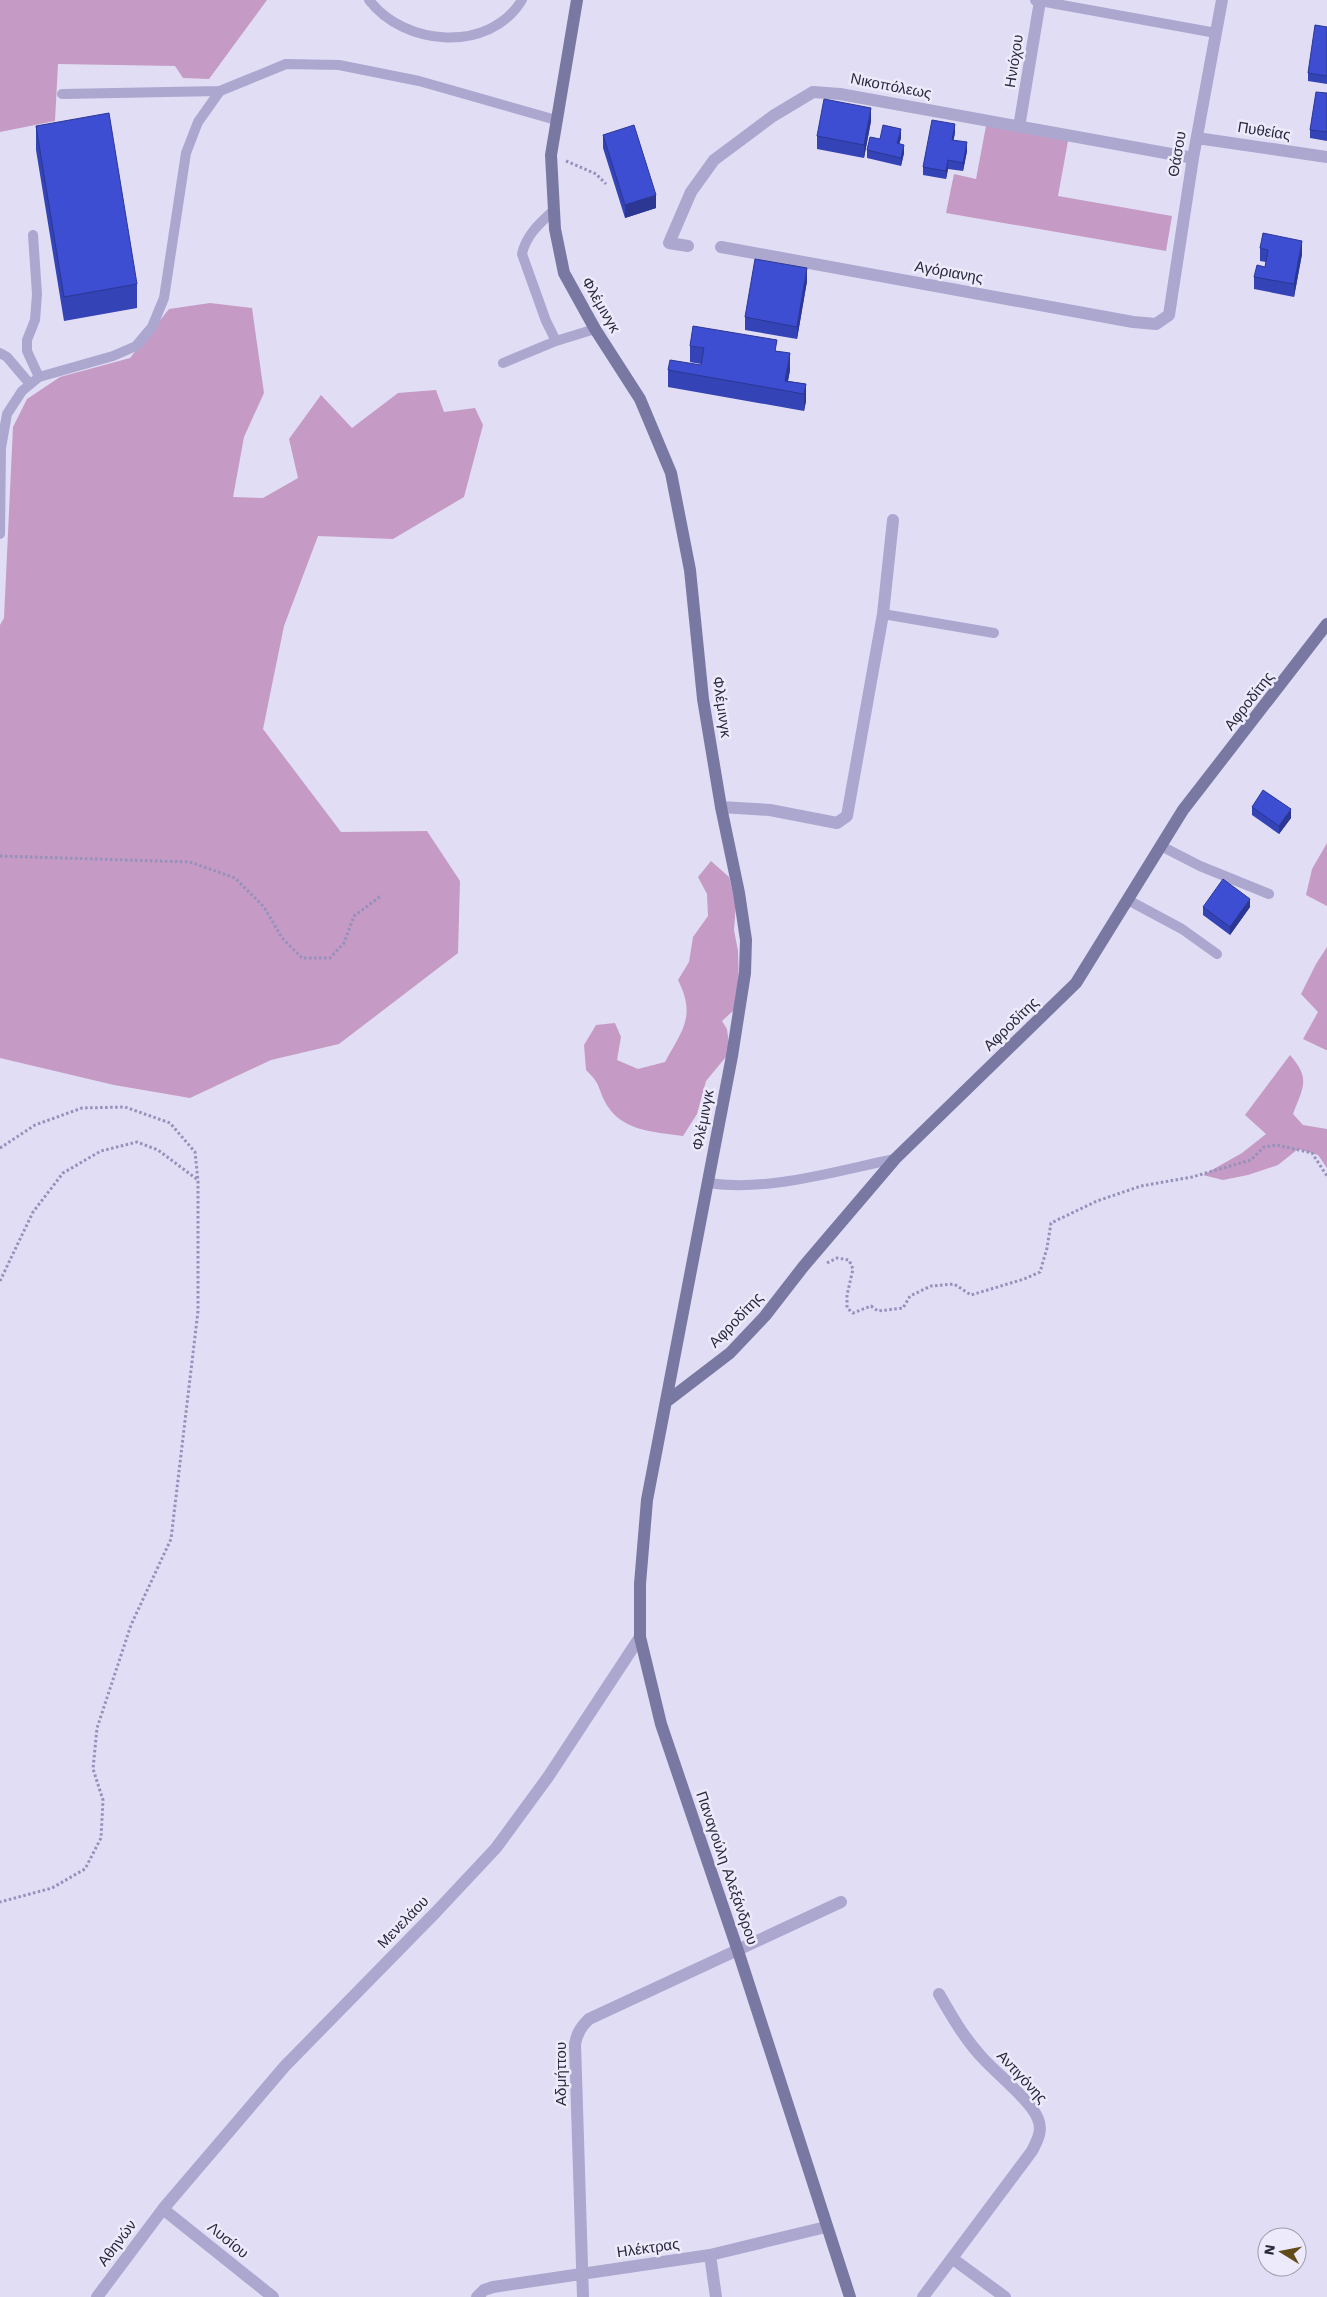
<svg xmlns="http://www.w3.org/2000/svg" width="1327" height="2297" viewBox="0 0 1327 2297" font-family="'Work Sans',sans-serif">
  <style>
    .green { fill: #c59bc6 }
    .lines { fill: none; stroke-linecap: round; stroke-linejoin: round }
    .path { stroke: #9491bb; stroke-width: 3; stroke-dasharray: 2.5 2.5; stroke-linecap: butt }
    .lane { stroke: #aba7cf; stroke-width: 10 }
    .street { stroke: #aba7cf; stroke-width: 12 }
    .secondary { stroke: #7878a3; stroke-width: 12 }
    .wall { fill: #3443b5 }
    .shaded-wall { fill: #2b3793 }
    .building { fill: #3d4ed2; stroke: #2b3793 }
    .labels { text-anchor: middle; stroke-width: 5; stroke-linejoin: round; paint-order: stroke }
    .street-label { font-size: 15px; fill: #28293a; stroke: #edeafc }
  </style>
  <rect width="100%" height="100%" fill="#e1ddf5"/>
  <path class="green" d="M 0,0 L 267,0 L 209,79 L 183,78 L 175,66 L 58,64 L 55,121 L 0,132 Z
    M 986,126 L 1068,141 L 1058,196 L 1172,216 L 1166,251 L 946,213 L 954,174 L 976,179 Z
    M 210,303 L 252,308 L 264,393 L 244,437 L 233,497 L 263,498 L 298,478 L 289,439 L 321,395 L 352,428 L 398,393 L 436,390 L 444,412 L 475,408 L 483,425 L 464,497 L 393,539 L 318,536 L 284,626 L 263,729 L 341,832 L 427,831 L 460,881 L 458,953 L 339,1044 L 271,1060 L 190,1098 L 114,1085 L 0,1058 L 0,625 L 4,618 L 13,427 L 27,399 L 60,377 L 130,358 L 169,309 Z
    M 1327,843 L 1327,906 L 1306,895 L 1312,869 Z
    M 711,861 L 729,877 L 736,904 L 734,930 L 738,951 L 739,985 L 734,1010 L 722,1021 L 727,1029 L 730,1052 L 706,1081 L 697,1114 L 683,1136 C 653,1132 619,1131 604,1100 C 597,1084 600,1084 586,1070 L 584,1045 L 596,1025 L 615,1023 L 621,1037 L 617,1060 L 638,1069 L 665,1062 C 683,1029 696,1016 678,980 L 689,962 L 693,937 L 708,916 L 707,894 L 698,877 Z
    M 1327,947 L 1327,1050 L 1326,1050 L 1303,1039 L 1318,1012 L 1301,994 L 1316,964 Z
    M 1290,1055 C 1311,1079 1303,1087 1293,1114 L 1303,1125 L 1327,1129 L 1327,1168 L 1318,1155 L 1298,1149 L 1278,1165 L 1248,1175 L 1223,1180 L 1203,1175 L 1242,1153 L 1266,1134 L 1245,1115 Z"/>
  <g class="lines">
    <path class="path" d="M 566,161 L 596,174 L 606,184
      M 0,856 L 190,862 L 235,878 L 264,907 L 282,938 L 302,958 L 330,958 L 344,943 L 354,916 L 382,895
      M 0,1148 L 35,1125 L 82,1108 L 125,1107 L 170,1123 L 195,1152 L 198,1181 L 198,1311 L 171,1539 L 131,1625 L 97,1728 L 93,1769 L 103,1800 L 101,1838 L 85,1869 L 52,1888 L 0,1902
      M 827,1263 L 837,1258 L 849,1260 L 853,1269 L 847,1295 L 847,1308 L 853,1313 L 871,1306 L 878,1311 L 903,1308 L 910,1296 L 931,1286 L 954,1284 L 971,1295 L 1024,1279 L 1040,1272 L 1047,1248 L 1051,1223 L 1097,1201 L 1141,1186 L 1192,1177 L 1251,1160 L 1264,1147 L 1277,1145 L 1312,1153 L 1327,1176
      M 0,1281 L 33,1212 L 63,1173 L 101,1151 L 137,1142 L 158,1150 L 198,1180"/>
    <path class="lane" d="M 369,0 C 404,46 489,54 522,0
      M 1040,1 L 1216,33
      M 62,94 L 220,91
      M 554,210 C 540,223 526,235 522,254 L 546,321 L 556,341
      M 33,235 L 37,294 L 35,320 L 27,340 L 27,351 L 39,377
      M 0,353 L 7,357 L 30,384
      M 503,363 L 556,341 L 595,329
      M 0,534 L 1,448 L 7,414 L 22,391 L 39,377 L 113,356 L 136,346 L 152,327 L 164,298 L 186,153 L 198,122 L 220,91 L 286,64 L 339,65 L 419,81 L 556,120
      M 883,614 L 994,633
      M 1161,846 L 1200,866 L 1269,894
      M 1128,900 L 1182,929 L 1217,954
      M 708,1183 C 769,1192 835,1171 895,1159"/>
    <path class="street" d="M 1019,127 L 1040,1 L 1036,0
      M 1197,138 L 1327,157
      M 688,246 L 669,243 L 691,192 L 714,160 L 773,116 L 813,92 L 840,94 L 1193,158
      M 721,247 L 1133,322 L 1156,324 L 1169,315 L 1193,158 L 1222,0
      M 721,807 L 770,810 L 837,823 L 847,816 L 883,614 L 893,520
      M 163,2209 L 273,2297
      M 710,2255 L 716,2297
      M 953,2259 L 1005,2297
      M 97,2297 L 163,2209 L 285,2066 L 436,1912 L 496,1848 L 548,1777 L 640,1637
      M 477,2297 L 484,2290 L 493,2287 L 710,2255 L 826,2227
      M 583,2297 L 575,2044 C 577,2033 581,2027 589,2019 L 841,1902
      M 923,2297 L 1032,2151 C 1037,2141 1043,2131 1038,2119 C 1031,2100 993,2071 979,2054 C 963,2036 951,2015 939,1994"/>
    <path class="secondary" d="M 577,0 L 551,155 L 555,229 L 564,273 L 595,329 L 640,399 L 671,473 L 690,570 L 703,699 L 721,807 L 739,893 L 746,940 L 745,973 L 732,1056 L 647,1500 L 640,1584 L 640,1637 L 661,1724 L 738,1951 L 850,2297
      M 666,1402 L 730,1353 L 765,1316 L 803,1267 L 895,1159 L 1076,983 L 1183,810 L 1327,624"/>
  </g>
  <path class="wall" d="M 1327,27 L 1327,84 L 1308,81 L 1308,73 Z
    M 1327,93 L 1327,141 L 1310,138 L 1310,130 Z
    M 871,121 L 864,158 L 817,149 L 817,136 Z
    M 36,126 L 137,284 L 137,308 L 64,321 L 36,150 Z
    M 955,133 L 953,140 L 967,151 L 963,171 L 948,169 L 946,179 L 923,175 L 923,167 Z
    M 603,135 L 656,208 L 625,218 L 603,148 Z
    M 901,138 L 899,144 L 904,153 L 901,166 L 867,158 L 867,150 Z
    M 1260,248 L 1302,254 L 1294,297 L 1254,289 L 1254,277 L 1265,267 L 1266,262 L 1260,261 Z
    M 807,281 L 797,339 L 745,330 L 745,317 Z
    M 690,346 L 777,351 L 790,370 L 788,381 L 806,384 L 806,401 L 804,411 L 668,387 L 668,370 L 701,365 L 701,364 L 690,362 Z
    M 1252,807 L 1291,818 L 1279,834 L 1252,815 Z
    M 1203,907 L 1250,907 L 1230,935 L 1203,915 Z"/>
  <path class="shaded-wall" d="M 871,108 L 871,121 L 864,158 L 864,145 Z
    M 955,124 L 955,133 L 952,148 L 952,140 Z
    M 901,129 L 901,138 L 897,152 L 897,143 Z
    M 967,142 L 967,151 L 963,171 L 963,163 Z
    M 904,145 L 904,153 L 901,166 L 901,158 Z
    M 948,160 L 948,169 L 946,179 L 946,171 Z
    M 656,195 L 656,208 L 625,218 L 625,205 Z
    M 1302,241 L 1302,254 L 1294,297 L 1294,284 Z
    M 807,268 L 807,281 L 797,339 L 797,327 Z
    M 790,353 L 790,370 L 786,391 L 785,381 Z
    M 806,384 L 806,401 L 804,411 L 804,394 Z
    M 1291,809 L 1291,818 L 1279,834 L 1279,826 Z
    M 1250,899 L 1250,907 L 1230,935 L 1230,927 Z"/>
  <path class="building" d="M 1315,25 L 1327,27 L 1327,76 L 1308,73 Z
    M 1316,92 L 1327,93 L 1327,132 L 1310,130 Z
    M 824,99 L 871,108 L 864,145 L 817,136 Z
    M 109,113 L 137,284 L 64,297 L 36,126 Z
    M 932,120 L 955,124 L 952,140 L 967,142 L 963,163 L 948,160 L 946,171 L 923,167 Z
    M 634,125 L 656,195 L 625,205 L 603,135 Z
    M 883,125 L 901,129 L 897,143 L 904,145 L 901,158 L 867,150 L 870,137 L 880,139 Z
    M 1263,233 L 1302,241 L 1294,284 L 1254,277 L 1257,265 L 1265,267 L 1268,250 L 1260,248 Z
    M 755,259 L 807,268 L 797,327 L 745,317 Z
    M 693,326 L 777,340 L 775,351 L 790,353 L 785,381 L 806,384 L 804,394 L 668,370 L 670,360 L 701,365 L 704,348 L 690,346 Z
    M 1263,790 L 1291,809 L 1279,826 L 1252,807 Z
    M 1223,879 L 1250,899 L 1230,927 L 1203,907 Z"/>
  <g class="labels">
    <g class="street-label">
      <text transform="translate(1014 61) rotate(-81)" y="5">Ηνιόχου</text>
      <text transform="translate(891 86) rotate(11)" y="5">Νικοπόλεως</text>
      <text transform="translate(1264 131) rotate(9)" y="5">Πυθείας</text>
      <text transform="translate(1177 154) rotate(-80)" y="5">Θάσου</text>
      <text transform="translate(949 272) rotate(10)" y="5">Αγόριανης</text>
      <text transform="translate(601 305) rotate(60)" y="5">Φλέμινγκ</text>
      <text transform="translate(1249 701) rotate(-52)" y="5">Αφροδίτης</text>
      <text transform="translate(722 707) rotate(82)" y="5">Φλέμινγκ</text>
      <text transform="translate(1011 1024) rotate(-44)" y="5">Αφροδίτης</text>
      <text transform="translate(703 1120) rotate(-79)" y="5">Φλέμινγκ</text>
      <text transform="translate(736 1320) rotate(-46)" y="5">Αφροδίτης</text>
      <text transform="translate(727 1868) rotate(71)" y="5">Παναγούλη Αλεξάνδρου</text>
      <text transform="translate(403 1922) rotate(-46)" y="5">Μενελάου</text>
      <text transform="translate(561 2074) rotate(-90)" y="5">Αδμήττου</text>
      <text transform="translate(1022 2077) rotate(47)" y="5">Αντιγόνης</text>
      <text transform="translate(228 2240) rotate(39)" y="5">Λυσίου</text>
      <text transform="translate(117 2243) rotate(-53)" y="5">Αθηνών</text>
      <text transform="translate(648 2248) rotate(-8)" y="5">Ηλέκτρας</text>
    </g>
  </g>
  <g transform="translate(1282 2252) rotate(280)"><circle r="24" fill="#edeafc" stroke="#9e9dae"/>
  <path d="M0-4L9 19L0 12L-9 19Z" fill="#614c19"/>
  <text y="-8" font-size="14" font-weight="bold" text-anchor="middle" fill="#28293a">N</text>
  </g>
</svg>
